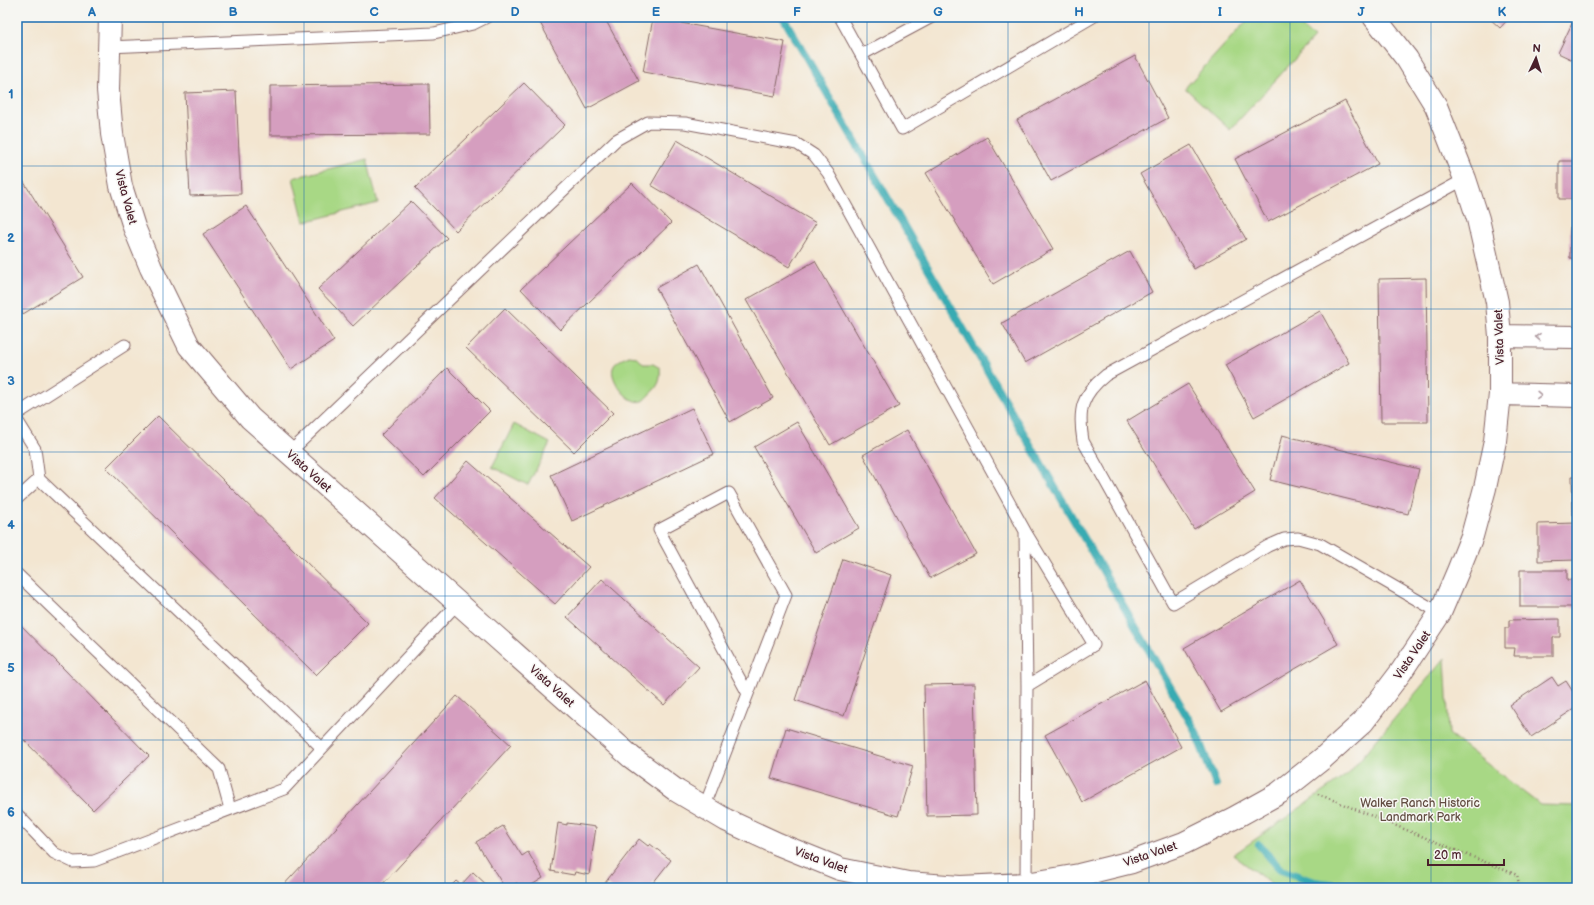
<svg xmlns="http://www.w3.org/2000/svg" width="1594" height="905" viewBox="0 0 1594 905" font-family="'Balsamiq Sans',sans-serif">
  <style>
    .green { fill: #a8d885; stroke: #797c58 }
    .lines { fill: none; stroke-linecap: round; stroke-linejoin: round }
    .stream { stroke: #39abb2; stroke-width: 8 }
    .building { fill: #d59ebf }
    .service-casing { stroke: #856565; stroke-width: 13 }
    .minor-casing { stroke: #856565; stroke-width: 24 }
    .path { stroke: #856565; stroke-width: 2.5; stroke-dasharray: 1 3; stroke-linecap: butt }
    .service { stroke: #fff; stroke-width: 11 }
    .minor { stroke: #fff; stroke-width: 22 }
    .oneway { stroke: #ae9aa0 }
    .grid { fill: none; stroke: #1f6fb2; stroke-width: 1; stroke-opacity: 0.55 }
    .labels { text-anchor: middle; stroke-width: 3; stroke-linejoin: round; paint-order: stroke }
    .street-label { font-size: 12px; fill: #4a1f2b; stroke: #f6f6f2 }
    .park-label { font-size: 12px; fill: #624d42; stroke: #f6f6f2 }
    .neatline { fill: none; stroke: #1f6fb2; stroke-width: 1.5 }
    .grid-label { font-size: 13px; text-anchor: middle; font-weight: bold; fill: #1f6fb2 }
  </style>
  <rect width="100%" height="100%" fill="#f6f6f2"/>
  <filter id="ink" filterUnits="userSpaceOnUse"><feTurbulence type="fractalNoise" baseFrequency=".025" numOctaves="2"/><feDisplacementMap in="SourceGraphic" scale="8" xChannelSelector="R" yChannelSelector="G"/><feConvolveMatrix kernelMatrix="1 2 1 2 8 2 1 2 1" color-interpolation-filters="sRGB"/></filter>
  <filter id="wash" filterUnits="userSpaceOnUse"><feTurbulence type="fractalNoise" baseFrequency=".012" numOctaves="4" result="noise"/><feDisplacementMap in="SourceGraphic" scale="16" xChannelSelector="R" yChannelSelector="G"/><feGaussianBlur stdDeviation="0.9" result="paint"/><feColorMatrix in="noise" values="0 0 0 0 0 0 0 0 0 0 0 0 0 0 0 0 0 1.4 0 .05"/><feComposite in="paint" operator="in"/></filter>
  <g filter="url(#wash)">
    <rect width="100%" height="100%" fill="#f3e6d1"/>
    <path class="green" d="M 1250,17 L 1291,17 L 1314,38 L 1230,130 L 1185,88 Z
      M 367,159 L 378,203 L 304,222 L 293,178 Z
      M 629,356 L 637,357 L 643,364 L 653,364 L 660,368 C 661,380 659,385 651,393 C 648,395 645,400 642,401 C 629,406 609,379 613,368 C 615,361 623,359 629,356 Z
      M 514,424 L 550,443 L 528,485 L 492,467 Z
      M 1445,658 L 1449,734 L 1540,805 L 1577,806 L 1577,888 L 1277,888 L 1233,855 L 1348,774 Z"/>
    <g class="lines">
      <path class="stream" d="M 783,17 L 1195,730 L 1216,785
        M 1259,845 L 1281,870 L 1315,882 L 1357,888"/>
    </g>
    <g id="blocks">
      <path class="building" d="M 541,17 L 604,17 L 639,81 L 587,109 L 538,19 Z
        M 1488,17 L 1510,17 L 1500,28 Z
        M 1575,17 L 1577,17 L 1577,62 L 1558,53 Z
        M 653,18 L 785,42 L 775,96 L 643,72 Z
        M 1135,56 L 1168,118 L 1051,181 L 1017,120 Z
        M 524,83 L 565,125 L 456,231 L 415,188 Z
        M 429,84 L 430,134 L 270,135 L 270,86 Z
        M 236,91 L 241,194 L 190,196 L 185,93 Z
        M 1345,101 L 1378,164 L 1268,222 L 1235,159 Z
        M 987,137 L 1053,249 L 993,284 L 926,173 Z
        M 677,140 L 816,223 L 789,267 L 651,185 Z
        M 1191,145 L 1246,239 L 1194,269 L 1140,174 Z
        M 1559,161 L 1577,161 L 1577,199 L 1559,199 Z
        M 17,171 L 83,277 L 23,314 L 17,304 Z
        M 632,183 L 671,223 L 560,330 L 521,289 Z
        M 411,201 L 447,238 L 353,326 L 318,289 Z
        M 246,206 L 334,341 L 291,369 L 203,234 Z
        M 1570,227 L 1577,228 L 1577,259 L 1570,258 Z
        M 1130,251 L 1152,292 L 1025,363 L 1002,323 Z
        M 815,261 L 899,406 L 830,445 L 746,300 Z
        M 699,264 L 773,398 L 730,422 L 656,288 Z
        M 1426,278 L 1428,422 L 1381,422 L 1379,279 Z
        M 505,308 L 613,413 L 574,452 L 466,348 Z
        M 1320,311 L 1349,363 L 1254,417 L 1225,365 Z
        M 447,368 L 490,411 L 424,477 L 381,435 Z
        M 1188,384 L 1255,492 L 1194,529 L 1127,421 Z
        M 692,408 L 714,454 L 572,521 L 551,475 Z
        M 158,416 L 368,623 L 316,675 L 106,468 Z
        M 797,422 L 859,528 L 816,553 L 754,447 Z
        M 907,430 L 976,554 L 930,578 L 863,455 Z
        M 1282,435 L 1419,469 L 1408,514 L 1270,480 Z
        M 468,461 L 589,567 L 555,604 L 435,498 Z
        M 1572,476 L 1577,476 L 1577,515 L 1573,515 Z
        M 1577,523 L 1577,560 L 1538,561 L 1538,524 Z
        M 843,559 L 891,575 L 844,716 L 795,700 Z
        M 1520,570 L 1567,570 L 1567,580 L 1576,580 L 1576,607 L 1520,607 Z
        M 602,579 L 699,667 L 664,705 L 567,617 Z
        M 1300,580 L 1338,644 L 1221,712 L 1184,648 Z
        M 1560,619 L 1560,637 L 1553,637 L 1553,656 L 1514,656 L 1515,648 L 1505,648 L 1505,628 L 1509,628 L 1509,620 Z
        M 17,621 L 149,756 L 93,810 L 17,733 Z
        M 1552,677 L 1558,686 L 1566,681 L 1577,698 L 1577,707 L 1531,737 L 1510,705 Z
        M 1145,680 L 1181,747 L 1082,802 L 1045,735 Z
        M 974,684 L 977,815 L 927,816 L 924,685 Z
        M 457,696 L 511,745 L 379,888 L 281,888 Z
        M 786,728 L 913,766 L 898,816 L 771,778 Z
        M 558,823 L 567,825 L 567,823 L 596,827 L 589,875 L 575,872 L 574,875 L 551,871 Z
        M 503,826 L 522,856 L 528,852 L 543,878 L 527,888 L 520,888 L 517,883 L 508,888 L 505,888 L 476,842 Z
        M 639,839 L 648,846 L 650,844 L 671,860 L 649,888 L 612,888 L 605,883 Z
        M 473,872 L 490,888 L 449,888 L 456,881 L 461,885 Z"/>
    </g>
  </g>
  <g filter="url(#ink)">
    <use href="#blocks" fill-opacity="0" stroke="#856565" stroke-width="1"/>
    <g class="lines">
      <g class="service-casing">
        <path id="service" d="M 840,17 L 902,129 L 1093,17
          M 108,47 L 434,33 L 473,24 L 487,17
          M 861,55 L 932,17
          M 17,414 L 125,345
          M 17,420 L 35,449 L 39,479 L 322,748
          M 289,453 L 616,140 L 648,122 L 685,123 L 797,144 L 814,155 L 828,173 L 1025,531 L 1027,686 L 1026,884
          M 17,499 L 39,479
          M 1025,531 L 1094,645 L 1027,686
          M 17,574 L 219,769 L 230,809
          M 1440,613 L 1320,544 L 1298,538 L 1284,539 L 1268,546 L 1173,603 L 1083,441 C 1078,410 1081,395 1106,375 L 1465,179
          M 704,808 L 786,595 L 729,493 L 659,530 L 748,694
          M 17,814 L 54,853 L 73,862 L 94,861 L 284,789 L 458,603"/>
      </g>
      <g class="minor-casing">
        <path id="minor" d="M 110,17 L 108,90 L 112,134 L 121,186 L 134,227 L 151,268 L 189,346 L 250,418 L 631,757 L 677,791 L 726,820 L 778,844 L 840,869 L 908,883 L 960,887 L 1026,884 L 1079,875 L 1132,862 L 1184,843 L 1234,818 L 1279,793 L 1322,759 L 1363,722 L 1401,672 L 1440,613 L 1458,571 L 1472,536 L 1485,488 L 1495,441 L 1500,394 L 1500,336 L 1497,302 L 1478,219 L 1465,179 L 1436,106 L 1407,59 L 1374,17
          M 1500,336 L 1577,337
          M 1500,394 L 1577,396"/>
      </g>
      <path class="path" d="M 1318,794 L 1517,875 L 1520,888"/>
      <use href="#service" class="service"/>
      <use href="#minor" class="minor"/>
    </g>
    <defs><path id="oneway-chevron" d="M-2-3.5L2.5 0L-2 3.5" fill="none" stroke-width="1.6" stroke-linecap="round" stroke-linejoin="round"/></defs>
    <g class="oneway">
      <use href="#oneway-chevron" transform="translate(1538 337) rotate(-179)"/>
      <use href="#oneway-chevron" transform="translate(1539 395) rotate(2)"/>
    </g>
  </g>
  <path class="grid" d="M 163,17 L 163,888M 304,17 L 304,888M 445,17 L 445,888M 586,17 L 586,888M 727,17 L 727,888M 867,17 L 867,888M 1008,17 L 1008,888M 1149,17 L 1149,888M 1290,17 L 1290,888M 1431,17 L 1431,888M 17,166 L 1577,166M 17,309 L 1577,309M 17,452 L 1577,452M 17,596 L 1577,596M 17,740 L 1577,740"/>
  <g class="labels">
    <g class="street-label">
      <text transform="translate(126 197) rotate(75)" y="4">Vista Valet</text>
      <text transform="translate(1499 337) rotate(-92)" y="4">Vista Valet</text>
      <text transform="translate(309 471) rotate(42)" y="4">Vista Valet</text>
      <text transform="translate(1412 655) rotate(-56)" y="4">Vista Valet</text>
      <text transform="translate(552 686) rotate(42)" y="4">Vista Valet</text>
      <text transform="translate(1150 854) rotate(-19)" y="4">Vista Valet</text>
      <text transform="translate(821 860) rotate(20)" y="4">Vista Valet</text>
    </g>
    <g class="park-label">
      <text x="1420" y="807">Walker Ranch Historic<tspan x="1420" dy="14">Landmark Park</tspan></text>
    </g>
  </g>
  <rect width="1594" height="905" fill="none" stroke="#f6f6f2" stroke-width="44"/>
  <g transform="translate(1536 58) rotate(4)" stroke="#f6f6f2" stroke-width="3" paint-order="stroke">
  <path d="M0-3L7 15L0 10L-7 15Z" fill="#4a1f2b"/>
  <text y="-6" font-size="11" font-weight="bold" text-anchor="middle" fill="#4a1f2b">N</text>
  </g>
  <path d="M1428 859v6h76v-6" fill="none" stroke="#4a1f2b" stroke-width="2"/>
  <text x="1434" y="859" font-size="12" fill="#4a1f2b" stroke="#f6f6f2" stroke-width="3" paint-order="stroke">20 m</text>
  <rect x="22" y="22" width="1550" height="861" class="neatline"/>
  <g class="grid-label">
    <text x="92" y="16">A</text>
    <text x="233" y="16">B</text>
    <text x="374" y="16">C</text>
    <text x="515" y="16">D</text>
    <text x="656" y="16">E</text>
    <text x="797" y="16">F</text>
    <text x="938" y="16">G</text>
    <text x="1079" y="16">H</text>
    <text x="1220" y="16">I</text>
    <text x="1361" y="16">J</text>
    <text x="1502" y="16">K</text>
    <text x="11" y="98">1</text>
    <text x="11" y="242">2</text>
    <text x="11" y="385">3</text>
    <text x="11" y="529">4</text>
    <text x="11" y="672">5</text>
    <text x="11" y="816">6</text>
  </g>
</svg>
